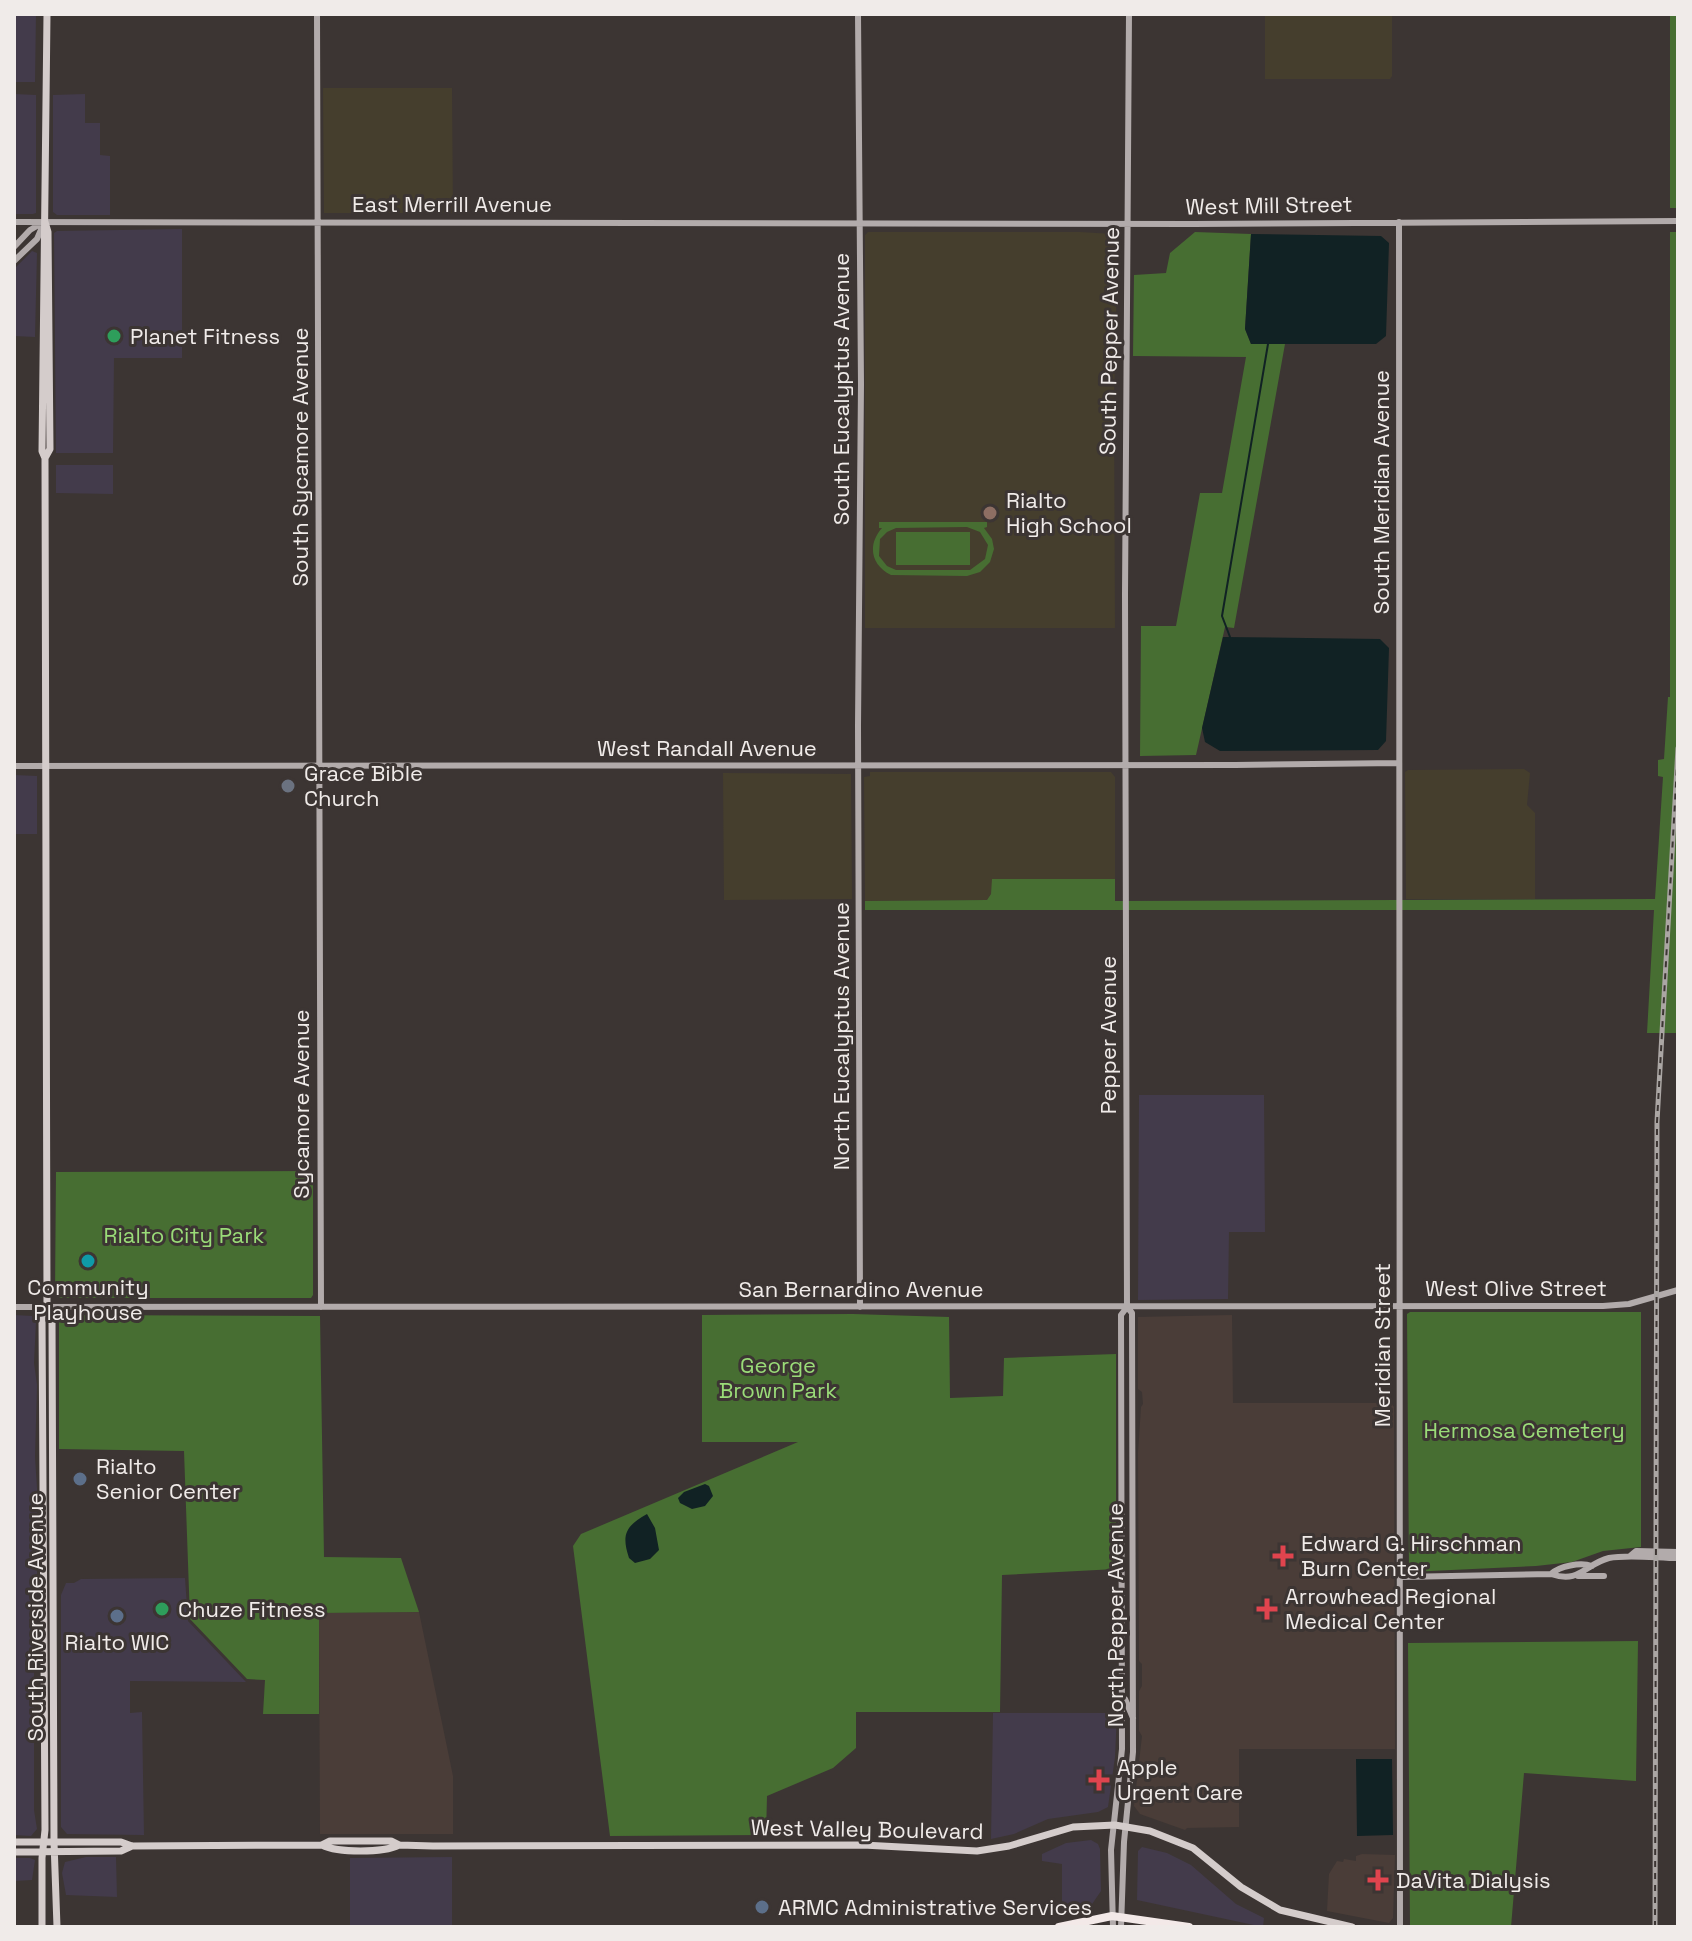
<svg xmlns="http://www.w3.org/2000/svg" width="1692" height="1941" viewBox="0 0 1692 1941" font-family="'Space Grotesk',sans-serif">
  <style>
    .commercial { fill: #433b4b }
    .built { fill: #4a3d38 }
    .education { fill: #453e2d }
    .green { fill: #476e32; fill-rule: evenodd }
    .water { fill: #112224 }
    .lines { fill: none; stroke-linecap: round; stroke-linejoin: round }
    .stream { stroke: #112224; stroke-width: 2 }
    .secondary { stroke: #b2abab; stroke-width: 6 }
    .primary { stroke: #d4cccb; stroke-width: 7 }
    .highway { stroke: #f3e9e8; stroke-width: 8 }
    .rail-casing { stroke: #aba6a4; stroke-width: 5 }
    .rail { stroke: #3c3533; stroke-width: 2; stroke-dasharray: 6; stroke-linecap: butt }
    .leisure-dot { fill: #2e9e5b; stroke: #3c3533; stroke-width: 3 }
    .education-dot { fill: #8d6e63; stroke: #3c3533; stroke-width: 3 }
    .worship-dot { fill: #6b7280; stroke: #3c3533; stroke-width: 3 }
    .culture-dot { fill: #0f9aa8; stroke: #3c3533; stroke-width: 3 }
    .service-dot { fill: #5c6f8a; stroke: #3c3533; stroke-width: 3 }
    .health-dot { fill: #e0444e; stroke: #3c3533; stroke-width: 3 }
    .labels { text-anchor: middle; stroke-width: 6; stroke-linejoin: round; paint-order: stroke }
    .street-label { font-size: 22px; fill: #f0ebe9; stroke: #3c3533 }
    .poi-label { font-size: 22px; fill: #f0ebe9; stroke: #3c3533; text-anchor: start }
    .park-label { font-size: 22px; fill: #9adc78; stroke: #3c3533 }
  </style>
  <rect width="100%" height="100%" fill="#3c3533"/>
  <path class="commercial" d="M 14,14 L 36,14 L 35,82 L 14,82 Z
    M 14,94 L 36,95 L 36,213 L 33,214 L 14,214 Z
    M 85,94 L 85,123 L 100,123 L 100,155 L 110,156 L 110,215 L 57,215 L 53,212 L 53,95 Z
    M 182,229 L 182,358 L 114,358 L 113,453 L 56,453 L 54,233 L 57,231 Z
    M 32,251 L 37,253 L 35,337 L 14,336 L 14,269 Z
    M 113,465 L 113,494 L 56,493 L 56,465 Z
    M 14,775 L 37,776 L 37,834 L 14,834 Z
    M 1139,1095 L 1264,1095 L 1265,1232 L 1229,1232 L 1228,1299 L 1138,1300 Z
    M 14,1315 L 32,1316 L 36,1321 L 34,1363 L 37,1385 L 35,1457 L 37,1488 L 37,1619 L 34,1658 L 34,1810 L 37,1829 L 31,1836 L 14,1835 Z
    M 185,1578 L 188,1621 L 246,1682 L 130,1681 L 130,1713 L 142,1712 L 144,1835 L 67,1834 L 61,1827 L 61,1595 L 66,1583 L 74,1583 L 81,1579 Z
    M 993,1713 L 1117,1713 L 1115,1757 L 1108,1807 L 1098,1812 L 1048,1819 L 1014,1834 L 991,1839 Z
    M 1091,1840 L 1098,1844 L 1100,1849 L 1101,1891 L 1088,1910 L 1062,1913 L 1062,1864 L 1042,1861 L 1042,1854 L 1066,1843 Z
    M 1142,1847 L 1167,1853 L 1191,1865 L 1236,1904 L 1264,1918 L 1263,1927 L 1137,1900 L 1138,1851 Z
    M 86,1857 L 116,1857 L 117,1897 L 66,1895 L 62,1873 L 65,1862 Z
    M 452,1857 L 452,1927 L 350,1927 L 350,1858 Z
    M 14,1858 L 30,1858 L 35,1860 L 32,1880 L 15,1881 Z"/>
  <path class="built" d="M 1232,1315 L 1233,1403 L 1391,1403 L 1394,1407 L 1395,1749 L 1239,1749 L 1239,1827 L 1187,1828 L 1185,1830 L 1140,1814 L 1134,1806 L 1142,1736 L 1139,1731 L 1139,1691 L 1142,1686 L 1142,1664 L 1139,1661 L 1138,1453 L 1141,1407 L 1143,1404 L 1142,1392 L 1138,1389 L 1138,1317 Z
    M 419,1612 L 453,1776 L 453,1834 L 320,1834 L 319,1613 Z
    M 1362,1854 L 1395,1855 L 1393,1918 L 1389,1923 L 1327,1911 L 1329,1874 L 1337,1861 L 1343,1862 L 1344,1859 L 1356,1861 L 1356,1856 Z"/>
  <path class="education" d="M 1265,14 L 1392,14 L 1392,76 L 1390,79 L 1265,79 Z
    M 323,88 L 452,88 L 453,213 L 324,213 Z
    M 868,232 L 1080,232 L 1113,234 L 1118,238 L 1114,398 L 1115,628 L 865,628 L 865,235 Z
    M 1524,769 L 1530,773 L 1527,805 L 1535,813 L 1535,899 L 1406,899 L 1405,772 L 1408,770 Z
    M 870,772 L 1111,772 L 1115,777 L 1115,879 L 993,879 L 991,894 L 987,900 L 865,901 L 864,777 L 870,776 Z
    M 723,773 L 851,774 L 852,899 L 724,900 Z"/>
  <path class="green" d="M 1670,14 L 1678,14 L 1678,208 L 1670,208 Z
    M 1195,232 L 1251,234 L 1245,329 L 1251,344 L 1285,344 L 1234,628 L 1225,627 L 1196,755 L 1140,756 L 1141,626 L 1176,626 L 1200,493 L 1222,493 L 1246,357 L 1133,356 L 1134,275 L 1166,273 L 1170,253 Z
    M 1670,232 L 1678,232 L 1678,1033 L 1647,1033 L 1654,910 L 865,910 L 865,901 L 987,900 L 991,894 L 992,879 L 1115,879 L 1115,901 L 1655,899 L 1663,777 L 1658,776 L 1658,760 L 1664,759 L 1668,697 L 1670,697 Z
    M 879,522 L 987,522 L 987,527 L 984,528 L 992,539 L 994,549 L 990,562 L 980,572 L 967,576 L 891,575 C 871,565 867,545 882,528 L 879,528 ZM 967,527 L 980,532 L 988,545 L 985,559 L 970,570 L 896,570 L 887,566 L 879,556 L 880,539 L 887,532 L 896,528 Z
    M 896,532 L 970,532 L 970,565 L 896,565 Z
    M 313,1171 L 313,1295 L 311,1298 L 58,1298 L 55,1295 L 56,1172 Z
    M 1410,1312 L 1641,1312 L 1641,1547 L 1603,1551 L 1572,1562 L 1536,1566 L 1409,1572 L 1407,1314 Z
    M 853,1314 L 949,1317 L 950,1398 L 1003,1396 L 1004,1358 L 1116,1354 L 1116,1569 L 1002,1575 L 1000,1712 L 856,1712 L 856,1748 L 833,1768 L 767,1796 L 766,1835 L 610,1836 L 573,1546 L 581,1534 L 798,1442 L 702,1442 L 702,1315 Z
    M 64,1315 L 320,1316 L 324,1557 L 401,1558 L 419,1612 L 319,1613 L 319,1714 L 263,1714 L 265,1680 L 247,1679 L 190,1619 L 184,1451 L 59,1449 L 59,1320 Z
    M 1638,1641 L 1636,1781 L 1524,1773 L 1511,1927 L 1410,1927 L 1408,1643 Z"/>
  <path class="water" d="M 1251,234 L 1381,236 L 1389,243 L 1386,336 L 1376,344 L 1251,344 L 1245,329 Z
    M 1223,637 L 1380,639 L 1389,648 L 1386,741 L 1378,750 L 1220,751 L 1205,742 L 1202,728 Z
    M 705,1484 L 709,1486 L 713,1496 L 705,1506 L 692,1509 L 680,1503 L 678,1498 L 684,1492 Z
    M 647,1514 L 655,1528 L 659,1550 L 650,1559 L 635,1563 L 629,1558 C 621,1534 626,1526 647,1514 Z
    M 1356,1759 L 1392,1759 L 1393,1835 L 1357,1836 Z"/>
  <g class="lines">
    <path class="stream" d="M 1230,637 L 1222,616 L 1268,344"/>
    <path class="secondary" d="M 317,14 L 321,1307
      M 858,14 L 861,384 L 858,726 L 860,1307
      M 14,222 L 1194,224 L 1678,221
      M 1399,222 L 1400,1927
      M 14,247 L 30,230 L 42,223
      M 14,261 L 37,239 L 43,225
      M 14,766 L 1235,765 L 1399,763
      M 14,1307 L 1603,1306 L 1629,1304 L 1678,1290
      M 1630,1556 L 1636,1551 L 1678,1552
      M 1551,1574 C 1560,1566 1580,1562 1592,1566
      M 1578,1576 L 1604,1576
      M 1401,1577 L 1551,1574 C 1580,1584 1585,1564 1609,1558 C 1627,1554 1658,1558 1678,1558
      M 1122,1698 L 1125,1699 L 1133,1718
      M 1113,1927 L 1111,1850 L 1122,1749 L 1121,1315 L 1127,1307 L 1125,594 L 1129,14
      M 1121,1927 L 1124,1842 L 1133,1752 L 1132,1313 L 1127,1307"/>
    <path class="primary" d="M 47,14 L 42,451 L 45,458 L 47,1307 L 52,1318 L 54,1842 L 57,1927
      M 45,222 L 48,232 L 50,449 L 45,458
      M 14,1842 L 121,1842 L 132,1846 L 322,1845 L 330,1841 L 391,1841 L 399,1845 L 433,1846 L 863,1845 L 977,1851 L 1009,1846 L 1073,1827 L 1115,1825 L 1150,1831 L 1193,1848 L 1241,1887 L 1280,1910 L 1352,1927
      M 322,1845 C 338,1853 383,1853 399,1845
      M 14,1852 L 121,1851 L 132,1846
      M 42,1927 L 42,1858 L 45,1830 L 42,1317 L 47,1307"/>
    <path class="highway" d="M 1059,1927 L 1112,1916 L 1189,1927"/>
    <g class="rail-casing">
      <path id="rail" d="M 1655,1927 L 1657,1122 L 1678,748"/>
    </g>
    <use href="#rail" class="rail"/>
  </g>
  <g class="leisure-dot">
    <circle cx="114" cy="336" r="8"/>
    <circle cx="162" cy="1609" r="8"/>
  </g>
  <circle class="education-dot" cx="990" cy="513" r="8"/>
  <circle class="worship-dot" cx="288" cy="786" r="8"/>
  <circle class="culture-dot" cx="88" cy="1261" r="8"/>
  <g class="service-dot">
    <circle cx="80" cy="1479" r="8"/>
    <circle cx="117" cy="1616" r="8"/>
    <circle cx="762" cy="1907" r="8"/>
  </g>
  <g class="health-dot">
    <path d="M1279 1544h8v8h8v8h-8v8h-8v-8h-8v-8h8z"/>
    <path d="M1263 1597h8v8h8v8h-8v8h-8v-8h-8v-8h8z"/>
    <path d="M1095 1768h8v8h8v8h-8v8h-8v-8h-8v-8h8z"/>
    <path d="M1374 1868h8v8h8v8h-8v8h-8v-8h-8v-8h8z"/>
  </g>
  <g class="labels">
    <g class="street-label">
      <text x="452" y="212">East Merrill Avenue</text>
      <text transform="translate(1269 205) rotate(-1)" y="8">West Mill Street</text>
      <text transform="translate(1109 341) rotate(-89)" y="8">South Pepper Avenue</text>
      <text transform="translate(841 389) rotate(-90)" y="8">South Eucalyptus Avenue</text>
      <text transform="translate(300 457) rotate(-90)" y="8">South Sycamore Avenue</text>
      <text transform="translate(1381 492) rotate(-90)" y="8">South Meridian Avenue</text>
      <text x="707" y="756">West Randall Avenue</text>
      <text transform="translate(1108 1035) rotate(-90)" y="8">Pepper Avenue</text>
      <text transform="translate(841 1036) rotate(-90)" y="8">North Eucalyptus Avenue</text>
      <text transform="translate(301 1104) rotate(-90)" y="8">Sycamore Avenue</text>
      <text x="1516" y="1296">West Olive Street</text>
      <text x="861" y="1297">San Bernardino Avenue</text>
      <text transform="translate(1382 1345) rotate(-90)" y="8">Meridian Street</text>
      <text transform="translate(1115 1615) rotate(-90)" y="8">North Pepper Avenue</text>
      <text transform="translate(35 1617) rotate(-90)" y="8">South Riverside Avenue</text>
      <text transform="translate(867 1829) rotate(1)" y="8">West Valley Boulevard</text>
    </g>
    <g class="poi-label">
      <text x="130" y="344">Planet Fitness</text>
      <text x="1006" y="508">Rialto<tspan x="1006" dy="25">High School</tspan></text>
      <text x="304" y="781">Grace Bible<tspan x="304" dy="25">Church</tspan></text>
      <text x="88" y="1295" text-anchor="middle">Community<tspan x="88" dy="25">Playhouse</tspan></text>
      <text x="96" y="1474">Rialto<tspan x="96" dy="25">Senior Center</tspan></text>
      <text x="1301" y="1551">Edward G. Hirschman<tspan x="1301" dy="25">Burn Center</tspan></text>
      <text x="1285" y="1604">Arrowhead Regional<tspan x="1285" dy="25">Medical Center</tspan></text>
      <text x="178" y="1617">Chuze Fitness</text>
      <text x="117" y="1650" text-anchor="middle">Rialto WIC</text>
      <text x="1117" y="1775">Apple<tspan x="1117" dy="25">Urgent Care</tspan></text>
      <text x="1396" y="1888">DaVita Dialysis</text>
      <text x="778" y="1915">ARMC Administrative Services</text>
    </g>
    <g class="park-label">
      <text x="184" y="1243">Rialto City Park</text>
      <text x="778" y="1373">George<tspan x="778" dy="25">Brown Park</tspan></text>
      <text x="1524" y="1438">Hermosa Cemetery</text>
    </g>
  </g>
  <rect width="1692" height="1941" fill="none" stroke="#f0ebe9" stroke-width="32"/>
</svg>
